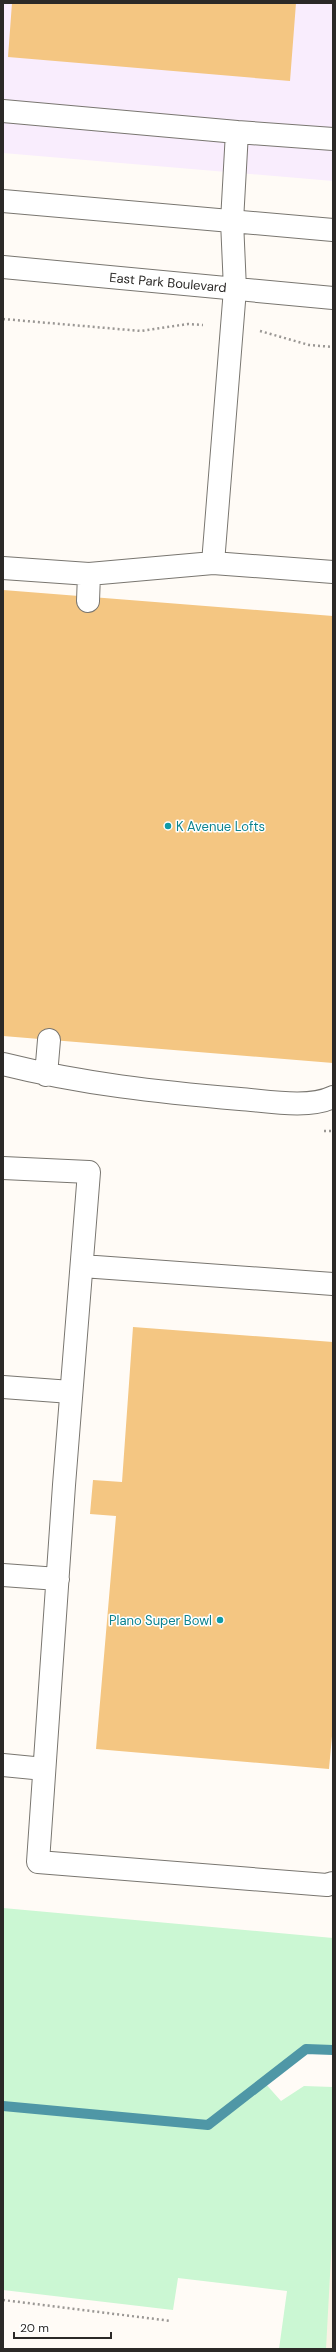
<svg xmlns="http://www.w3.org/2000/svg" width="336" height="2352" viewBox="0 0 336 2352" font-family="'DM Sans',sans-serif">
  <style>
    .commercial { fill: #f9edfd }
    .built { fill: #faf1e4 }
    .green { fill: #cbf7d3 }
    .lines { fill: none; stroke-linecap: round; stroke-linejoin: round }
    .stream { stroke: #4f97a6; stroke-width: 10 }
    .building { fill: #f4c682 }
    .minor-casing { stroke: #797670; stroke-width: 24 }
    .major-casing { stroke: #797670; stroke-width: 24 }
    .path { stroke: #9a9794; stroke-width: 2.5; stroke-dasharray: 2 3; stroke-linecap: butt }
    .minor { stroke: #fff; stroke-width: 22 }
    .major { stroke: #fff; stroke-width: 22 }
    .culture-dot { fill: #0f9aa8; stroke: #fff; stroke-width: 1.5 }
    .labels { text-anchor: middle; stroke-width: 3; stroke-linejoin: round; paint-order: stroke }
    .street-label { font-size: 13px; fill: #2b2927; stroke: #fff }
    .culture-label { font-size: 13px; fill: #0d838f; stroke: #fff; text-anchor: start }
  </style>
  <rect width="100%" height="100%" fill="#fffbf6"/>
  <path class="commercial" d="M 3,3 L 333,3 L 333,181 L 3,153 Z"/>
  <path class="built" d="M 333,2179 L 333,2349 L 321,2349 Z"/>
  <path class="green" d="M 3,1908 L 333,1938 L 333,2050 L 306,2049 L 264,2082 L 281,2101 L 304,2086 L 333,2087 L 333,2220 L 326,2349 L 279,2349 L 287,2291 L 178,2278 L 173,2310 L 3,2290 Z"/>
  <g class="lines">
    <path class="stream" d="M 3,2106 L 208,2125 L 306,2049 L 333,2050"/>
  </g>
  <path class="building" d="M 12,3 L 296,3 L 290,81 L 8,57 Z
    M 3,590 L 333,616 L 333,1063 L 3,1036 Z
    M 133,1327 L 333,1342 L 333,1725 L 329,1769 L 96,1749 L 116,1516 L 90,1514 L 93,1480 L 122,1482 Z"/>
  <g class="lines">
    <g class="minor-casing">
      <path id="minor" d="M 3,111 L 237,132 L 232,221
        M 237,132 L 333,139
        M 213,563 L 235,289
        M 3,568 L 89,574 L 213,563 L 333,572
        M 88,601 L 89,574
        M 3,1064 C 83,1084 158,1092 240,1099 C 267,1101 309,1109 333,1097
        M 46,1075 L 49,1040
        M 3,1168 L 89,1172 L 64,1485 L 38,1862 L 327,1885 L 333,1883
        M 82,1266 L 333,1284
        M 3,1387 L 71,1392
        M 3,1575 L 58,1579
        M 3,1765 L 44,1769"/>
    </g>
    <g class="major-casing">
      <path id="major" d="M 3,201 L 333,230
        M 232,221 L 235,289
        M 3,267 L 333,298"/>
    </g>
    <path class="path" d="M 3,319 L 141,331 L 188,324 L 203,325
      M 260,331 L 309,345 L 333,347
      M 324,1131 L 333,1131
      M 3,2300 L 171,2321"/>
    <use href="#minor" class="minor"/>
    <use href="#major" class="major"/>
  </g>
  <g class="culture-dot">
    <circle cx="168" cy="826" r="4"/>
    <circle cx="220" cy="1620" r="4"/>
  </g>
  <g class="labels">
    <g class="street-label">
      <text transform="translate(168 282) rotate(5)" y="5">East Park Boulevard</text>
    </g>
    <g class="culture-label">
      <text x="176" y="831">K Avenue Lofts</text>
      <text x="212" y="1625" text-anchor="end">Plano Super Bowl</text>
    </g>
  </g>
  <rect width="336" height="2352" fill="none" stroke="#2b2927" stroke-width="8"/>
  <path d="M14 2332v6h97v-6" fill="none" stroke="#2b2927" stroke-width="2"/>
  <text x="20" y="2332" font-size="12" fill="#2b2927" stroke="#ffffff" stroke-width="3" paint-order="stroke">20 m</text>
</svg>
